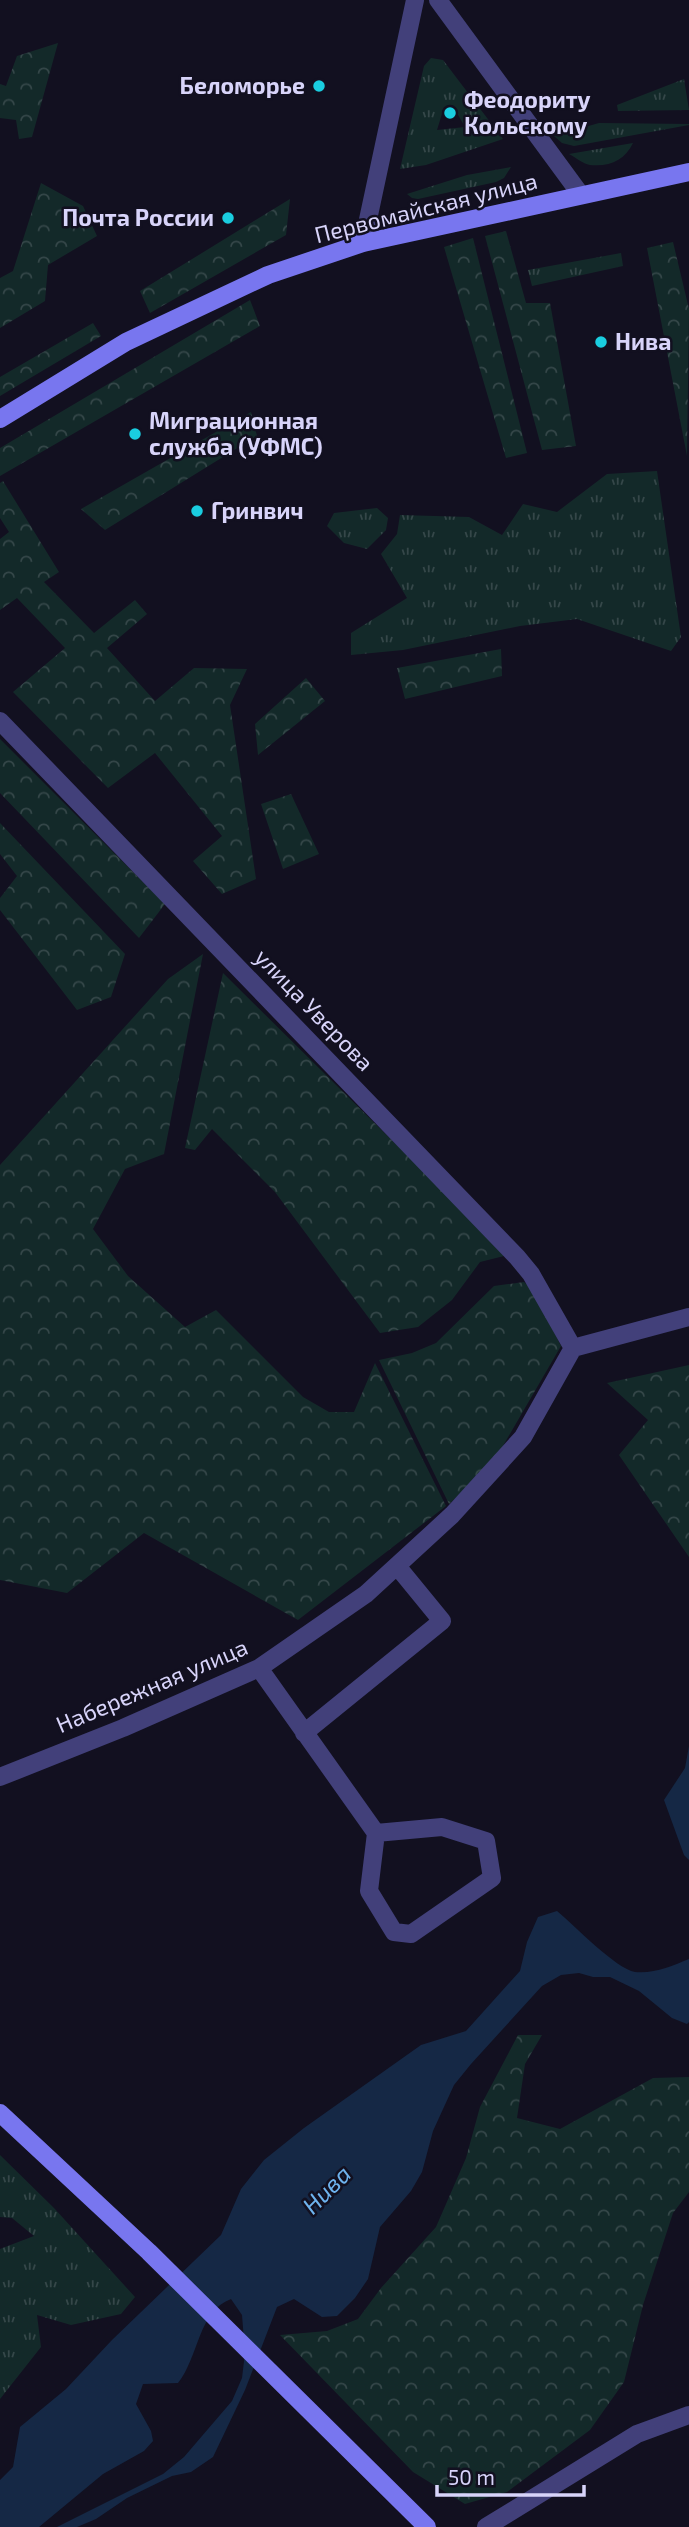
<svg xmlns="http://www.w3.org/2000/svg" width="689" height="2527" viewBox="0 0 689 2527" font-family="'Exo 2',sans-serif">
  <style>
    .grass { fill: url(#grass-tufts); fill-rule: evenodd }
    .forest { fill: url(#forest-crowns) }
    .water { fill: #152845 }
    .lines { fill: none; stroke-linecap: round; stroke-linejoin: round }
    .minor { stroke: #42407a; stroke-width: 18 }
    .tertiary { stroke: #42407a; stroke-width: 18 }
    .secondary { stroke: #7876ef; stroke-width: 18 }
    .poi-dot { fill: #1acde0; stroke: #121020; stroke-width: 2.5 }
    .labels { text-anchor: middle; stroke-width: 5; stroke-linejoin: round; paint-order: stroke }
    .poi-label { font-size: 23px; font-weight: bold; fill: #d8d4fa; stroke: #121020; text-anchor: start }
    .street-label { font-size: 23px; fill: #d8d4fa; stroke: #121020 }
    .water-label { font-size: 24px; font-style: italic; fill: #6eb3ee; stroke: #121020 }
  </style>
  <defs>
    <pattern id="grass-tufts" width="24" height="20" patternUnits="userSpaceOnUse" patternTransform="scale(1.75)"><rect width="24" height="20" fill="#132929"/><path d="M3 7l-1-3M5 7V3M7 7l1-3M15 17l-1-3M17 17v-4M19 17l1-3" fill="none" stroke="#354749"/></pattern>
    <pattern id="forest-crowns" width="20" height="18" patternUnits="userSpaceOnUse" patternTransform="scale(1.75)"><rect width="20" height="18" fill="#132929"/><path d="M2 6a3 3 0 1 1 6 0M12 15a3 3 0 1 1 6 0" fill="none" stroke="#354749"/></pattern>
  </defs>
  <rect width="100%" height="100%" fill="#121020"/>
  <path class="grass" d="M 431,58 L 443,60 L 503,139 L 426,165 L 400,169 L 424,66 ZM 453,106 L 465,127 L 437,130 L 444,107 Z
    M 684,79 L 689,110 L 618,111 L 617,105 Z
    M 599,123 L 689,124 L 689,125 L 574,146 L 562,143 L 554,136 Z
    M 633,143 C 625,160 610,167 590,165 C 583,164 575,157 569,154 Z
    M 511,167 L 504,178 L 496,182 L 418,199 L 412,198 L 407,194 L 467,175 Z
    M 621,253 L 623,266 L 532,286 L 528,270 Z
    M 657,471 L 681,637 L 671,651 L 577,619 L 520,626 L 403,650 L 351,655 L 351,633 L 407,598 L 381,554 L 397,534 L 400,515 L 469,517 L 502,535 L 523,504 L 557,512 L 607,474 Z
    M 377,508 L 388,518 L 386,530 L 367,549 L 344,543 L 327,526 L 334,513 Z
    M 0,2155 L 54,2208 L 135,2297 L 121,2314 L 71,2325 L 37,2315 L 41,2347 L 0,2399 L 0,2249 L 34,2236 L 12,2218 L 0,2217 Z"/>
  <path class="forest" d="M 58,43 L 32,137 L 19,139 L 16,120 L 0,118 L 0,84 L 6,86 L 17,56 Z
    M 41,183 L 83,206 L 97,236 L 48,265 L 45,301 L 0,328 L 0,278 L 13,271 Z
    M 290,199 L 286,235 L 150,313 L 140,291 Z
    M 506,231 L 526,303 L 550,303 L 576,446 L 542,450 L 485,236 Z
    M 473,238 L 527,453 L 506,458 L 444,247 Z
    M 673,242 L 689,309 L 687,456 L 647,248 Z
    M 250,300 L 260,326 L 0,476 L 0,448 Z
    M 93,323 L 101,336 L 0,396 L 0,377 Z
    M 251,412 L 257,436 L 105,530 L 81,509 Z
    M 3,481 L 59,572 L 44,582 L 94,633 L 135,600 L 147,614 L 107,648 L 155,701 L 194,668 L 247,669 L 230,705 L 256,879 L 222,894 L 193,861 L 222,836 L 155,753 L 108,788 L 13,692 L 65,648 L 17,598 L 0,610 L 0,539 L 9,532 L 0,518 L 0,483 Z
    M 501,649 L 502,676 L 405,699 L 397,668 Z
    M 306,678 L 325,701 L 258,755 L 255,724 Z
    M 0,739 L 165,904 L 139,938 L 0,793 Z
    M 291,794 L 319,854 L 283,869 L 261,804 Z
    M 0,823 L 125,954 L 111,997 L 77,1010 L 0,910 L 0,898 L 17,876 L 0,854 Z
    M 203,954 L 164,1154 L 125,1169 L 93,1229 L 128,1276 L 185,1327 L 216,1310 L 303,1397 L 329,1412 L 354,1412 L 375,1363 L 446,1506 L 298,1620 L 144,1533 L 67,1593 L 0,1580 L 0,1165 L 168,979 Z
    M 223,973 L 434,1182 L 504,1256 L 480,1262 L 452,1300 L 418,1327 L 380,1333 L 275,1192 L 212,1129 L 195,1150 L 185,1148 Z
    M 524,1282 L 533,1290 L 561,1346 L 493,1463 L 449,1504 L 379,1360 L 412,1353 L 436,1343 L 494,1286 Z
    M 689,1365 L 689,1557 L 619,1455 L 648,1420 L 607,1383 Z
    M 518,2035 L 542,2035 L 525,2064 L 517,2118 L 560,2129 L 653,2078 L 689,2077 L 689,2192 L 673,2213 L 643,2305 L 624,2382 L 590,2430 L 507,2492 L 465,2504 L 413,2472 L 280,2335 L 327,2331 L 358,2319 L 381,2288 L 436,2227 L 466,2158 L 480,2107 Z"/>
  <path class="water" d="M 689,1746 L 689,1860 L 684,1855 L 664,1800 L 685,1768 Z
    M 557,1911 C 574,1925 616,1969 635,1972 C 654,1974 672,1966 689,1959 L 689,2022 L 687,2024 L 672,2018 L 639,1991 L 610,1977 L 593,1977 L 579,1973 L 561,1975 L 542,1986 L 471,2064 L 454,2085 L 433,2131 L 422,2172 L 411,2191 L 380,2227 L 368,2279 L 355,2298 L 337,2316 L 322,2317 L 294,2299 L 277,2307 L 245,2390 L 213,2457 L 191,2472 L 172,2476 L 127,2498 L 96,2519 L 77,2527 L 57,2527 L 163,2474 L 184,2457 L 232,2401 L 242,2378 L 245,2353 L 242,2315 L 231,2299 C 198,2311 199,2357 178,2383 L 143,2384 L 136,2404 L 151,2431 L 153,2441 L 144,2451 L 103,2474 L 39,2527 L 0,2527 L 0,2480 L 13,2467 L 20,2427 L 66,2389 L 112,2340 L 221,2235 L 241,2189 L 264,2160 L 304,2128 L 421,2045 L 466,2031 L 520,1971 L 527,1942 L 538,1917 Z"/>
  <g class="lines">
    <path class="minor" d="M 363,243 L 415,0
      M 0,721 L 517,1257 L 531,1274 L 573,1348
      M 259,1668 L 376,1833 L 442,1827 L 486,1841 L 492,1878 L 411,1934 L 394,1932 L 369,1891 L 376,1833
      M 304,1733 L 442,1621 L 397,1566
      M 0,1777 L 123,1728 L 259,1668 L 366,1594 L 452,1515 L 523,1437 L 573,1348 L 689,1317
      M 486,2527 L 637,2434 L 689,2415"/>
    <path class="tertiary" d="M 438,0 L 581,195"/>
    <path class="secondary" d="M 0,419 L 126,342 L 268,275 L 363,243 L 689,172
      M 0,2113 L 149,2252 L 427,2527"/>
  </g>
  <g class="poi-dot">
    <circle cx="319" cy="86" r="7"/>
    <circle cx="450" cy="113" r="7"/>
    <circle cx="228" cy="218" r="7"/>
    <circle cx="601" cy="342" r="7"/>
    <circle cx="135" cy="434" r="7"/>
    <circle cx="197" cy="511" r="7"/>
  </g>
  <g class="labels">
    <g class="poi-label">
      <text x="305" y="94" text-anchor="end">Беломорье</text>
      <text x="464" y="108">Феодориту<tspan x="464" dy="26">Кольскому</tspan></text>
      <text x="214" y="226" text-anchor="end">Почта России</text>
      <text x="615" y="350">Нива</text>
      <text x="149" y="429">Миграционная<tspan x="149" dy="26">служба (УФМС)</tspan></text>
      <text x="211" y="519">Гринвич</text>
    </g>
    <g class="street-label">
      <text transform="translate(426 208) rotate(-14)" y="8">Первомайская улица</text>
      <text transform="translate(314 1010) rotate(46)" y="8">улица Уверова</text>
      <text transform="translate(152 1686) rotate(-23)" y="8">Набережная улица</text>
    </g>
    <g class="water-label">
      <text transform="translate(327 2190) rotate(-45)" y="8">Нива</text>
    </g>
  </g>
  <path d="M437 2485v10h147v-10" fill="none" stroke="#d8d4fa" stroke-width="3.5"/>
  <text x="448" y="2485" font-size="21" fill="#d8d4fa" stroke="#121020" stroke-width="5" paint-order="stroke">50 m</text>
</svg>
